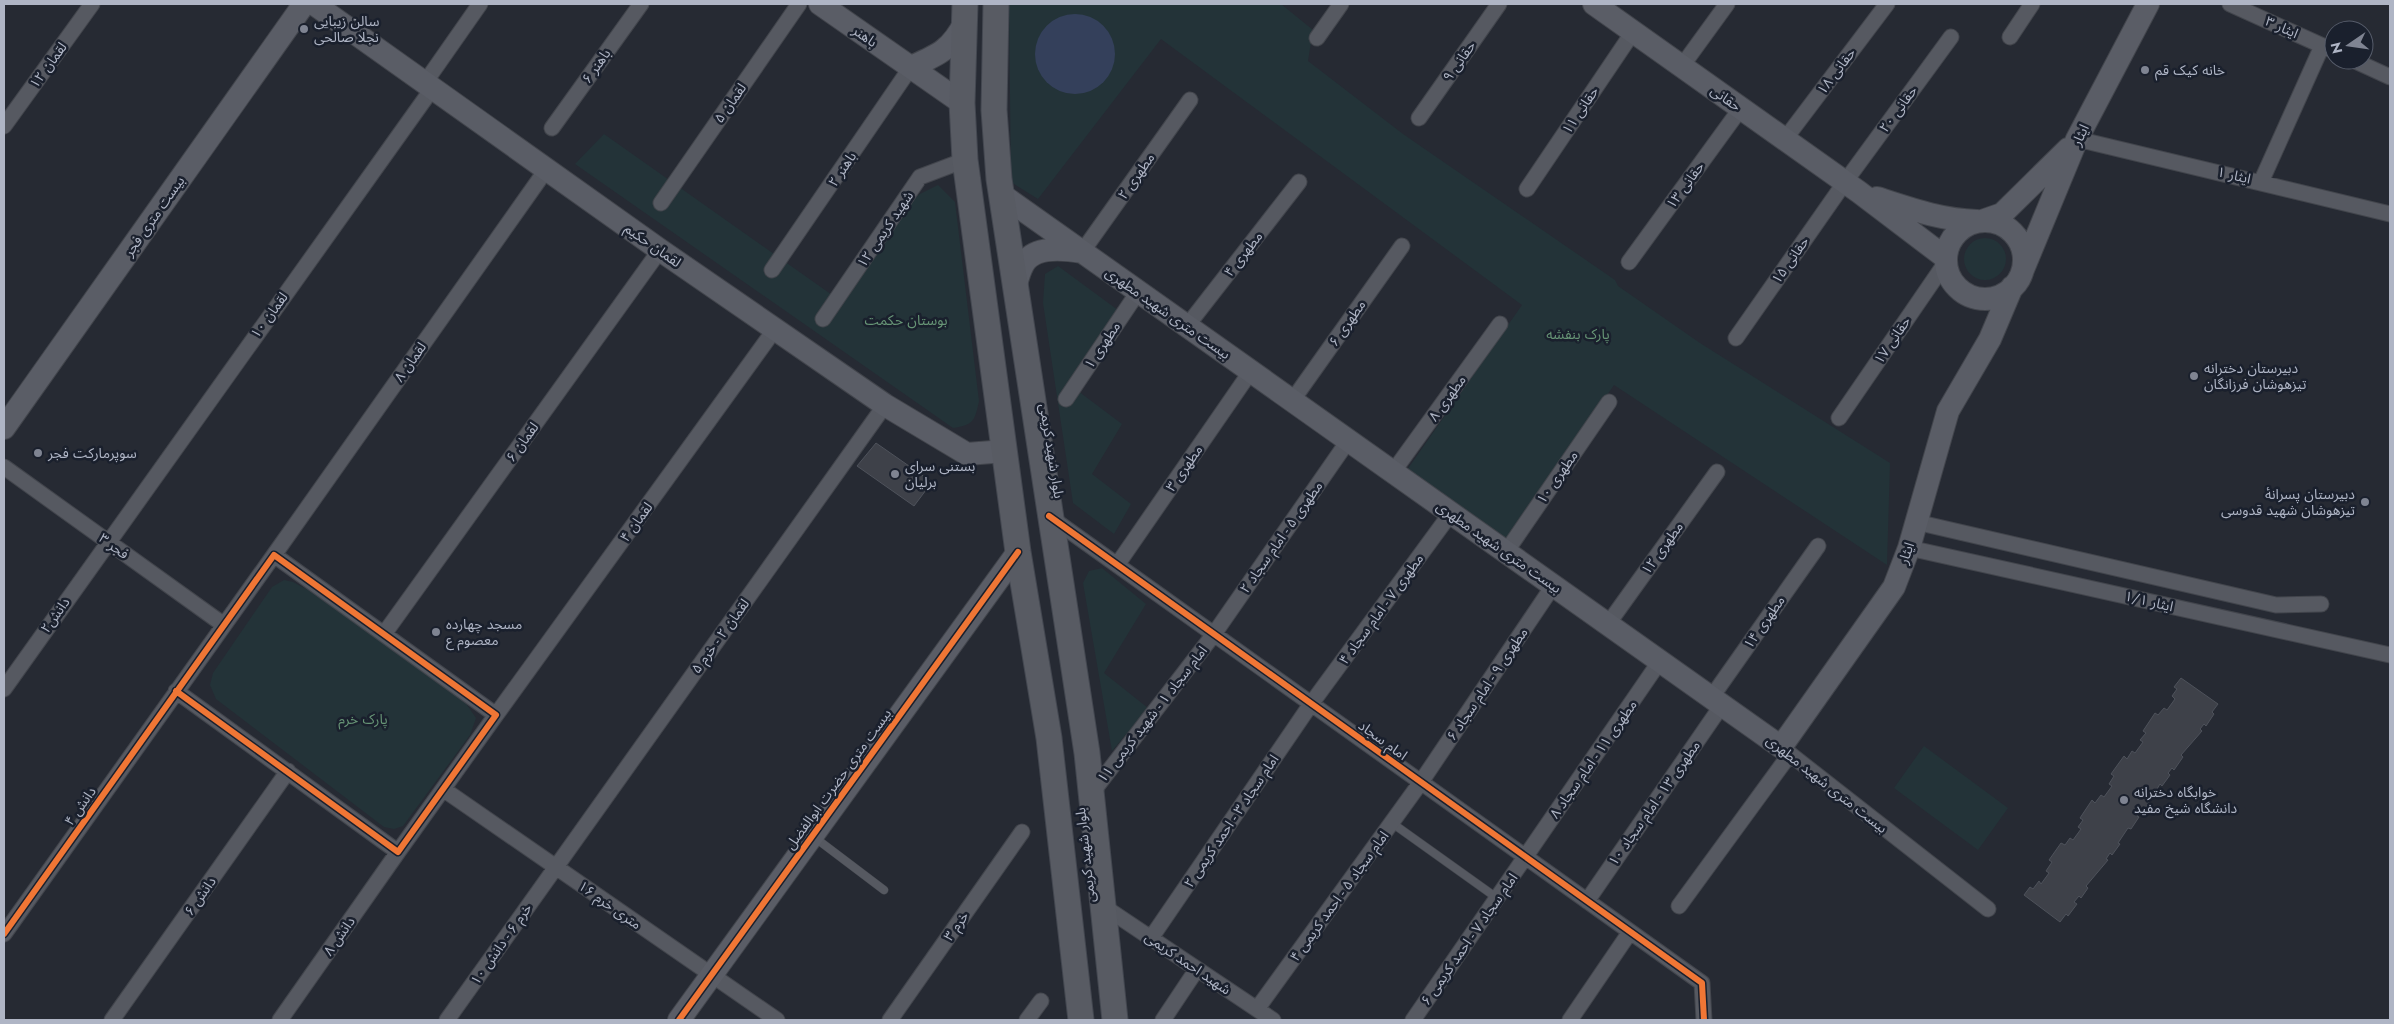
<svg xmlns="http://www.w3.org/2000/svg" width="2394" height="1024" viewBox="0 0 2394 1024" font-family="Jost,'Noto Sans Arabic',sans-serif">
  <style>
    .green { fill: #233338 }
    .water { fill: #34405b }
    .building { fill: #3e4149; stroke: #4e525b }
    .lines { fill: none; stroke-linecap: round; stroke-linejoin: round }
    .lane-casing { stroke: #42454c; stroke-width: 9 }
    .street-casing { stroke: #42454c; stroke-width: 17 }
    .secondary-casing { stroke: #42454c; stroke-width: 24 }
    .primary-casing { stroke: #434750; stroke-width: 27 }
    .lane { stroke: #565961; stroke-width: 8 }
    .street { stroke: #565961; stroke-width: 15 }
    .secondary { stroke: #5a5d66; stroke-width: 22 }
    .primary { stroke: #585b63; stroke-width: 25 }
    .cycleway-casing { stroke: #1a202d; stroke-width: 9 }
    .cycleway { stroke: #f07635; stroke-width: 6 }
    .poi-dot { fill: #7f8492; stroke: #1a202d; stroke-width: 2 }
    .labels { text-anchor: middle; stroke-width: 5; stroke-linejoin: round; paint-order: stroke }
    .poi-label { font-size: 14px; fill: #afb5c5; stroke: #1a202d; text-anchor: start }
    .street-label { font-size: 14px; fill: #afb5c5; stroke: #1a202d }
    .park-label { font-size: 14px; fill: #679576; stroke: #1a202d }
  </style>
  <rect width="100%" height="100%" fill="#262a33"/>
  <path class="green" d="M 1009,4 L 1281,4 L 1313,30 L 1308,61 L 1403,134 L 1615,280 L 1618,286 L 1700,343 L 1890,463 L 1887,565 L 1614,385 L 1507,539 L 1407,470 L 1522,305 L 1161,39 L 1038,199 L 1011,182 Z
    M 604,134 L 842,302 L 911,202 L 920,194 L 938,185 L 955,202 L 979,401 C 975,420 974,425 953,428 L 575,164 Z
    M1964 259a21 21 0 1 1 42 0a21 21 0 1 1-42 0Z
    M 1058,266 L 1126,316 L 1078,391 L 1122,424 L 1092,474 L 1131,504 L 1114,534 L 1073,503 L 1043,303 L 1045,274 Z
    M 1102,568 L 1146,604 L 1104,673 L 1148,708 L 1112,751 L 1083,583 L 1089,571 Z
    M 284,580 L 293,582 L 308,590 L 383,641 L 465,702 L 476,718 L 470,735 L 403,826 L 394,829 L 384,827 L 216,699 L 210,685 L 213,673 L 272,587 Z
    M 1924,746 L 2008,808 L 1978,850 L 1894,788 Z"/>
  <path class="water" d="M1035 54a40 40 0 1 1 80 0a40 40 0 1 1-80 0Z"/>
  <path class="building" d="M 876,443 L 932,482 L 914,506 L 857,466 Z
    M 2181,678 L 2218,704 L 2212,712 L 2214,714 L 2206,726 L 2204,724 L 2200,729 L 2202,731 L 2181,755 L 2183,757 L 2174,770 L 2172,768 L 2168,773 L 2170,775 L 2162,786 L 2160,784 L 2143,812 L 2141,811 L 2137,816 L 2139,817 L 2131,829 L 2128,828 L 2118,843 L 2120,844 L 2112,855 L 2110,853 L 2106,859 L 2108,860 L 2086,886 L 2088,888 L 2081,898 L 2079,896 L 2074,902 L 2077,904 L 2068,916 L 2066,914 L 2060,922 L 2024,895 L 2030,887 L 2033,889 L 2039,881 L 2041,884 L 2049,873 L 2046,871 L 2052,862 L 2049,860 L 2061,843 L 2065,845 L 2070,838 L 2073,840 L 2081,829 L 2078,827 L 2083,820 L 2080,818 L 2092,800 L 2095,803 L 2101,795 L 2104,797 L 2112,786 L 2109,784 L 2114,776 L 2111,774 L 2124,756 L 2127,759 L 2132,751 L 2135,753 L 2143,742 L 2140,740 L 2146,733 L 2143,731 L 2155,713 L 2158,715 L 2164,708 L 2167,710 L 2175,699 L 2172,696 L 2177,689 L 2174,687 Z"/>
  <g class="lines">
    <g class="lane-casing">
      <path id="lane" d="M 1392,823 L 1497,898
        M 814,837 L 884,890"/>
    </g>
    <g class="street-casing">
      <path id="street" d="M 2230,4 L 2334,51
        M 2010,37 L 2032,4
        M 1317,38 L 1341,4
        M 2353,60 L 2390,77
        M 1682,66 L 1727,4
        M 424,84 L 480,4
        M 1419,118 L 1499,4
        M 4,126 L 92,4
        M 552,128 L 641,4
        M 1785,139 L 1887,4
        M 2077,139 L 2390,214
        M 2261,182 L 2322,46
        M 1527,189 L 1633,32
        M 661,203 L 799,4
        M 1082,252 L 1190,100
        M 1629,262 L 1741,108
        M 772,270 L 911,67
        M 823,319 L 920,177 L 965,160
        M 1187,326 L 1299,182
        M 1736,338 L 1845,182 L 1951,37
        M 1066,399 L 1138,292
        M 1292,401 L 1402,246
        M 1839,418 L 1946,262
        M 4,467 L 224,625
        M 1393,472 L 1500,324
        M 1050,517 L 1702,983 L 1704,1020
        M 1916,522 L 2276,605 L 2321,604
        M 1909,548 L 2390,655
        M 1506,552 L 1609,402
        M 274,555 L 546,170
        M 1117,565 L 1251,371
        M 1608,624 L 1717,472
        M 384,634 L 660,250
        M 4,689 L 432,89
        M 1711,698 L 1818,546
        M 496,715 L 775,329
        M 1781,747 L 1988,909
        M 443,789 L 777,1020
        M 1091,794 L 1214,634 L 1348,441
        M 1587,901 L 1722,705
        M 1103,906 L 1273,1020
        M 1679,906 L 1790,754
        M 4,934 L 274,555 L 496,715 L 398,852 L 176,691
        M 1151,938 L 1311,704 L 1451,513
        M 1257,1009 L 1421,782 L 1553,586
        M 112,1020 L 288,771
        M 280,1020 L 398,852
        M 447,1020 L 885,405
        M 890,1020 L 1022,832
        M 1027,1020 L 1041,1001
        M 1163,1020 L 1197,969
        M 1413,1020 L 1660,661
        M 1570,1020 L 1630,932"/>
    </g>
    <g class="secondary-casing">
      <path id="secondary" d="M 314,4 L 660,250 L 885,405 L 967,454 L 1005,451
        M 820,4 L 962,103
        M 1594,4 L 1859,192 L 1946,258
        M 911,67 C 938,55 951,50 965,22
        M 1002,195 L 1781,747 L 1894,587 L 1909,548 L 1948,411 L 1990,339 L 2012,287
        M 1877,198 C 1911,209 1941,220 1977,221
        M 1982,221 L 2002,214 L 2068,149
        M1946 260a39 39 0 1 1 78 0a39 39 0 1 1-78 0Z
        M 2022,272 L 2077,139 L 2148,4
        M 1015,288 C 1017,281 1019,272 1023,265 C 1033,245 1064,249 1082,252
        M 4,428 L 304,4
        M 679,1020 L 1018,552"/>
    </g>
    <g class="primary-casing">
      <path id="primary" d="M 965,4 L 962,103 L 965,160 L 1018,552 L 1049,738 L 1081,1020
        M 996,4 L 994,110 L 999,179 L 1087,753 L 1115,1020"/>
    </g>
    <use href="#lane" class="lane"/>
    <use href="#street" class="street"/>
    <use href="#secondary" class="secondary"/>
    <use href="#primary" class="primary"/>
    <g class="cycleway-casing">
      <path id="cycleway" d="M 1049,516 L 1702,983 L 1704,1020
        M 4,934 L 274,555 L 496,715 L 398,852 L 176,691
        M 679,1020 L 1018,552"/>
    </g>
    <use href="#cycleway" class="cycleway"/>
  </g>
  <g class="poi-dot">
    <circle cx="304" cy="29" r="5"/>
    <circle cx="2145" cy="70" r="5"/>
    <circle cx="2194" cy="376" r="5"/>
    <circle cx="38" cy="453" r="5"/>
    <circle cx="895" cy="474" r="5"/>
    <circle cx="2365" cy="502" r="5"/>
    <circle cx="436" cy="632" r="5"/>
    <circle cx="2124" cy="800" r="5"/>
  </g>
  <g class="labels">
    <g class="poi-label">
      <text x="314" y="26">سالن زیبایی<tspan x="314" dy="16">نجلا صالحی</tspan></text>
      <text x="2155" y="75">خانه کیک قم</text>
      <text x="2204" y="373">دبیرستان دخترانه<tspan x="2204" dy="16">تیزهوشان فرزانگان</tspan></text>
      <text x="48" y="458">سوپرمارکت فجر</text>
      <text x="905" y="471">بستنی سرای<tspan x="905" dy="16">برلیان</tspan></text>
      <text x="2355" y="499" text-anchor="end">دبیرستان پسرانهٔ<tspan x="2355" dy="16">تیزهوشان شهید قدوسی</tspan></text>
      <text x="446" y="629">مسجد چهارده<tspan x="446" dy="16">معصوم ع</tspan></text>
      <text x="2134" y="797">خوابگاه دخترانه<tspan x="2134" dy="16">دانشگاه شیخ مفید</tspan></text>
    </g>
    <g class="street-label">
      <text transform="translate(2282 27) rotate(24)" y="5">ایثار ۳</text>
      <text transform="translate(865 36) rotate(35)" y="5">باهنر</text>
      <text transform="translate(1459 61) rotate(-55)" y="5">حقانی ۹</text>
      <text transform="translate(48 65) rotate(-54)" y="5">لقمان ۱۲</text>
      <text transform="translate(596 66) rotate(-55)" y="5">باهنر ۶</text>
      <text transform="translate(1836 71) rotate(-53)" y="5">حقانی ۱۸</text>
      <text transform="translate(1726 98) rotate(35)" y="5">حقانی</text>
      <text transform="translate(730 103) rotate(-55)" y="5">لقمان ۵</text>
      <text transform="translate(1898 109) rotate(-54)" y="5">حقانی ۲۰</text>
      <text transform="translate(1580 110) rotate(-56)" y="5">حقانی ۱۱</text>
      <text transform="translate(2080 135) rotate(-64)" y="5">ایثار</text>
      <text transform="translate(842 169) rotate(-56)" y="5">باهنر ۲</text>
      <text transform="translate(2234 175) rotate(13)" y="5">ایثار ۱</text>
      <text transform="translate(1136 176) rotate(-55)" y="5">مطهری ۲</text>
      <text transform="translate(1685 185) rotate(-54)" y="5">حقانی ۱۳</text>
      <text transform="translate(154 216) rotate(-55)" y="5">بیست متری فجر</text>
      <text transform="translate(885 229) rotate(-56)" y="5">شهید کریمی ۱۲</text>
      <text transform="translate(653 245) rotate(35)" y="5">لقمان حکیم</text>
      <text transform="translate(1243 254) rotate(-52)" y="5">مطهری ۴</text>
      <text transform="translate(1790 260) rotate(-55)" y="5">حقانی ۱۵</text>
      <text transform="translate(1168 313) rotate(35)" y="5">بیست متری شهید مطهری</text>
      <text transform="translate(269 315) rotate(-54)" y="5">لقمان ۱۰</text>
      <text transform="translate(1347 323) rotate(-55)" y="5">مطهری ۶</text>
      <text transform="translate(1892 340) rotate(-56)" y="5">حقانی ۱۷</text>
      <text transform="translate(1102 345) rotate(-56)" y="5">مطهری ۱</text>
      <text transform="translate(410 362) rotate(-55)" y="5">لقمان ۸</text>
      <text transform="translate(1447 398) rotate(-54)" y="5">مطهری ۸</text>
      <text transform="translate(522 442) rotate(-54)" y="5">لقمان ۶</text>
      <text transform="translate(1052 451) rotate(81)" y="5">بلوار شهید کریمی</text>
      <text transform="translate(1184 468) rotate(-55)" y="5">مطهری ۳</text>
      <text transform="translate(1557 477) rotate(-55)" y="5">مطهری ۱۰</text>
      <text transform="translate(636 522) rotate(-54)" y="5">لقمان ۴</text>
      <text transform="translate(1281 537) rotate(-55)" y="5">مطهری ۵ - امام سجاد ۲</text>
      <text transform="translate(114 546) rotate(36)" y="5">فجر ۳</text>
      <text transform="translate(1499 547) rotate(35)" y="5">بیست متری شهید مطهری</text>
      <text transform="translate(1662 548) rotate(-54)" y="5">مطهری ۱۲</text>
      <text transform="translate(1906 553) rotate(-71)" y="5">ایثار</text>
      <text transform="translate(2149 601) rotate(13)" y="5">ایثار ۱/۱</text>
      <text transform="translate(1381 609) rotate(-54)" y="5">مطهری ۷ - امام سجاد ۴</text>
      <text transform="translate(55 615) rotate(-55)" y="5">دانش۲</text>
      <text transform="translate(1764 622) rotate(-55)" y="5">مطهری ۱۴</text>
      <text transform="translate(720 636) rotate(-54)" y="5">لقمان ۲ - خرم ۵</text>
      <text transform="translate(1487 684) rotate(-56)" y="5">مطهری ۹ - امام سجاد ۶</text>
      <text transform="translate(1152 714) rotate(-52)" y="5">امام سجاد ۱ - شهید کریمی ۱۱</text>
      <text transform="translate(1383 740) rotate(36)" y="5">امام سجاد</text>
      <text transform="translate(1593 759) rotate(-55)" y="5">مطهری ۱۱ - امام سجاد ۸</text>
      <text transform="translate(838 779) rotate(-54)" y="5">بیست متری حضرت ابوالفضل</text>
      <text transform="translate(1827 784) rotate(38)" y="5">بیست متری شهید مطهری</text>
      <text transform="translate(1654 803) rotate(-55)" y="5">مطهری ۱۳ - امام سجاد ۱۰</text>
      <text transform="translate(80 806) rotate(-55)" y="5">دانش ۴</text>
      <text transform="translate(1231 821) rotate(-56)" y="5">امام سجاد ۳ - احمد کریمی ۲</text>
      <text transform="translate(1085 855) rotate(-96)" y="5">بلوار شهید کریمی</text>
      <text transform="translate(200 896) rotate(-55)" y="5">دانش ۶</text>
      <text transform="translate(1339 896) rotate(-54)" y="5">امام سجاد ۵ - احمد کریمی ۴</text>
      <text transform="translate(610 905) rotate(35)" y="5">۱۶ متری خرم</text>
      <text transform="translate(956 926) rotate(-55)" y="5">خرم ۳</text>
      <text transform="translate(339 936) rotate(-55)" y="5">دانش ۸</text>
      <text transform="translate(1469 939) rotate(-55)" y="5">امام سجاد ۷ - احمد کریمی ۶</text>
      <text transform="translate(501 944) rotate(-55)" y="5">خرم ۶ - دانش ۱۰</text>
      <text transform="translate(1188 963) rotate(34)" y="5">شهید احمد کریمی</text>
    </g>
    <g class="park-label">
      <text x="906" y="325">بوستان حکمت</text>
      <text x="1578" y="339">پارک بنفشه</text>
      <text x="363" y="724">پارک خرم</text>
    </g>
  </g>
  <rect width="2394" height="1024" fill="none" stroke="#afb5c5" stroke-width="10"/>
  <g transform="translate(2349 45) rotate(257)"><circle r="24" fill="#1a202d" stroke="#565c6a"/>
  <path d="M0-4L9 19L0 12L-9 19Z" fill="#7f8492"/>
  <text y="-8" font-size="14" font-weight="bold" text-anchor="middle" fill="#afb5c5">N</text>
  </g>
</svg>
